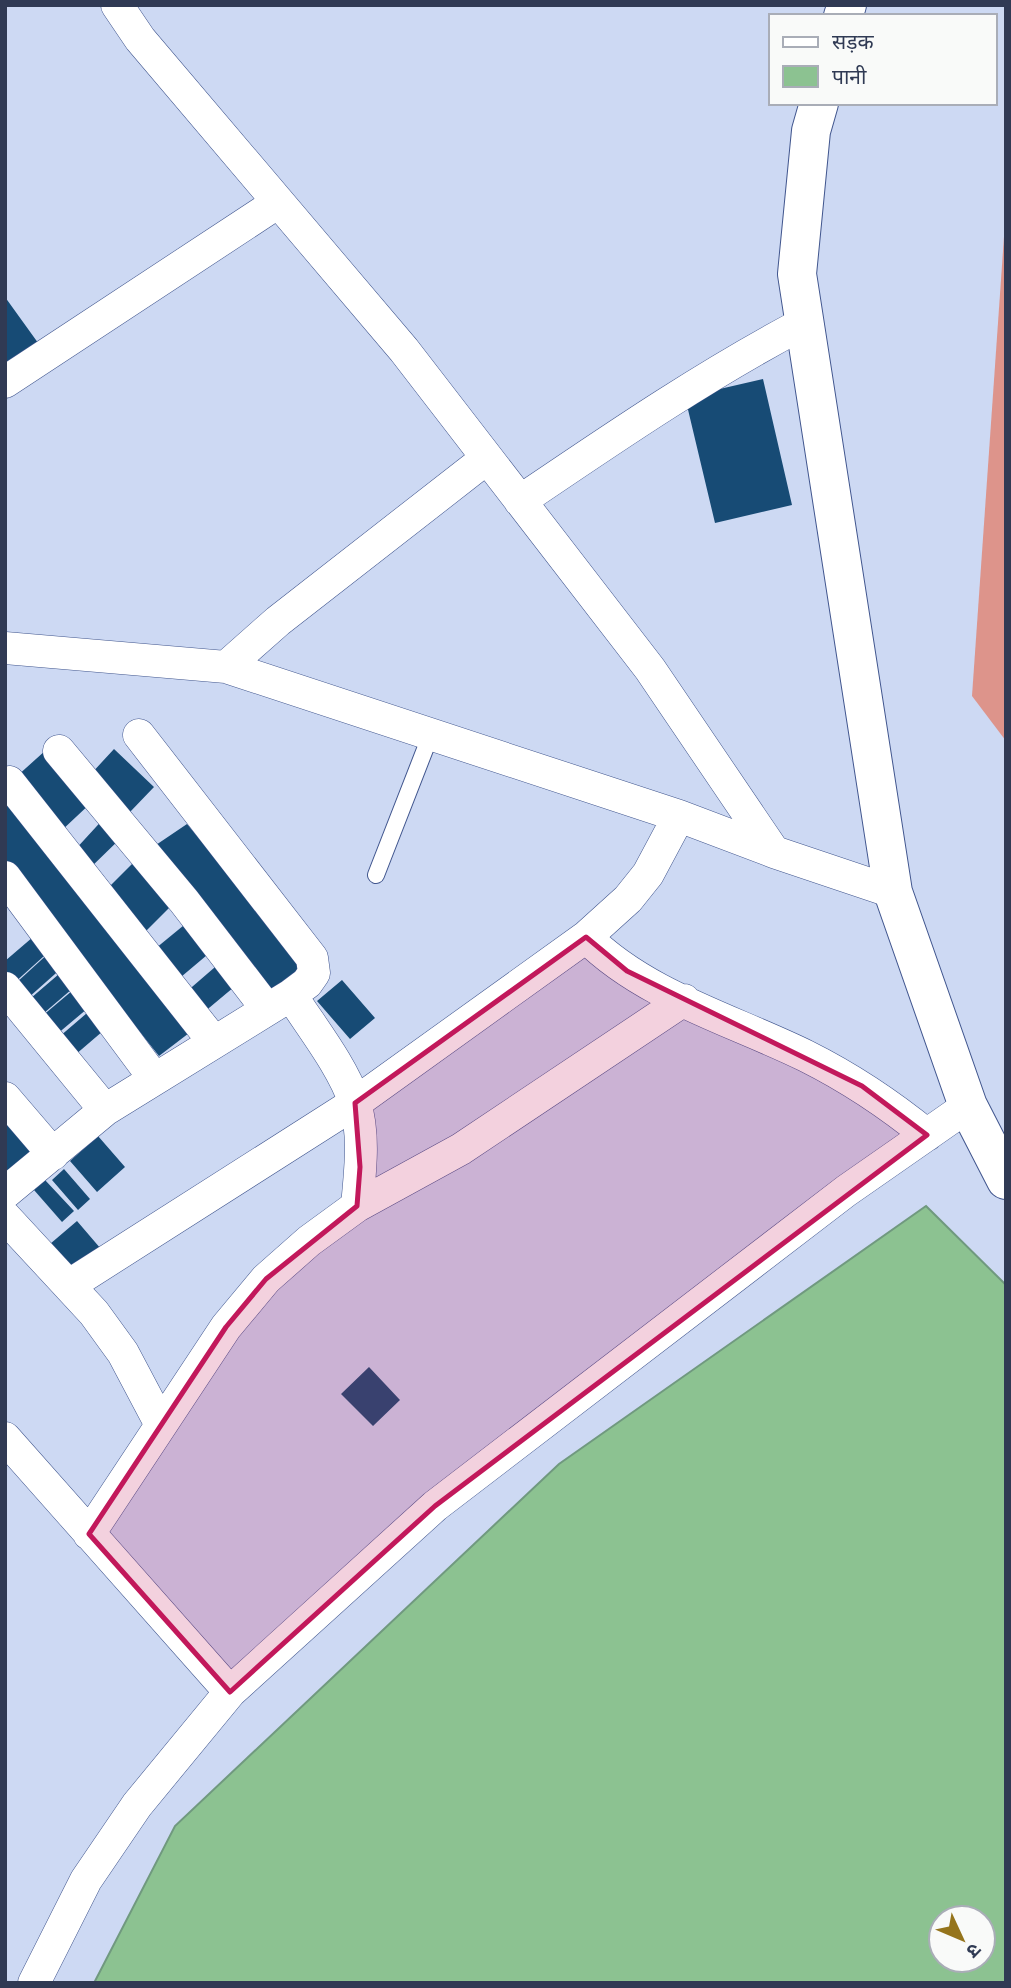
<svg xmlns="http://www.w3.org/2000/svg" width="1011" height="1988" viewBox="0 0 1011 1988" font-family="Lato,'Noto Sans Devanagari',sans-serif">
  <style>
    .forest { fill: #dd948b }
    .water { fill: #8cc291; stroke: #70997f; stroke-width: 2; fill-rule: evenodd }
    .building { fill: #174b75 }
    .lines { fill: none; stroke-linecap: round; stroke-linejoin: round }
    .lane-casing { stroke: #41568e; stroke-width: 18 }
    .street-casing { stroke: #41568e; stroke-width: 33 }
    .secondary-casing { stroke: #41568e; stroke-width: 40 }
    .lane { stroke: #fff; stroke-width: 16 }
    .street { stroke: #fff; stroke-width: 32 }
    .secondary { stroke: #fff; stroke-width: 38 }
    .marked { fill: #c2185b; fill-opacity: 0.2; stroke: #c2185b; stroke-width: 5; stroke-linejoin: round }
  </style>
  <rect width="100%" height="100%" fill="#cdd9f3"/>
  <path class="forest" d="M 1006,208 L 1006,741 L 972,696 Z"/>
  <path class="water" d="M 926,1206 L 1006,1285 L 1006,1983 L 94,1983 L 175,1826 L 559,1464 ZM 941,1918 L 983,1918 L 983,1960 L 941,1960 Z"/>
  <path class="building" d="M 5,297 L 41,347 L 5,372 Z
    M 763,379 L 792,505 L 715,523 L 685,397 Z
    M 114,749 L 154,787 L 130,812 L 90,775 Z
    M 46,750 L 93,801 L 60,832 L 16,777 Z
    M 5,795 L 193,1030 L 159,1056 L 5,862 Z
    M 107,815 L 123,836 L 88,870 L 73,852 Z
    M 187,824 L 306,966 L 270,995 L 150,849 Z
    M 136,860 L 176,901 L 144,933 L 104,892 Z
    M 189,921 L 213,950 L 175,982 L 150,953 Z
    M 40,931 L 54,947 L 13,984 L 5,975 L 5,961 Z
    M 51,951 L 64,966 L 28,998 L 16,983 Z
    M 222,961 L 240,982 L 203,1013 L 185,993 Z
    M 66,968 L 79,983 L 44,1013 L 31,998 Z
    M 342,980 L 375,1018 L 350,1039 L 317,1001 Z
    M 79,985 L 94,1003 L 56,1035 L 41,1017 Z
    M 94,1007 L 110,1025 L 68,1061 L 52,1043 Z
    M 5,1120 L 33,1152 L 5,1175 Z
    M 98,1136 L 125,1167 L 97,1192 L 70,1161 Z
    M 64,1169 L 90,1199 L 78,1210 L 52,1180 Z
    M 45,1180 L 74,1211 L 62,1222 L 34,1190 Z
    M 77,1221 L 101,1249 L 74,1272 L 50,1244 Z
    M 369,1367 L 400,1400 L 373,1426 L 341,1394 Z"/>
  <g class="lines">
    <g class="lane-casing">
      <path id="lane" d="M 376,875 L 431,734"/>
    </g>
    <g class="street-casing">
      <path id="street" d="M 117,5 L 140,39 L 404,350 L 650,669 L 774,852
        M 5,382 L 277,203
        M 520,501 C 613,438 705,375 804,323
        M 5,648 L 226,667 L 679,816 L 774,852 L 893,892
        M 226,667 L 278,621 L 487,458
        M 59,751 L 184,901 L 267,1009
        M 9,782 L 214,1042
        M 5,877 L 154,1078
        M 586,937 C 645,996 733,1020 806,1056 C 850,1078 889,1104 927,1135
        M 5,988 L 105,1110
        M 291,995 C 312,1028 342,1065 355,1103 C 365,1135 360,1173 357,1206
        M 5,1098 L 53,1154
        M 5,1193 L 105,1110 L 291,995 L 307,983 L 314,973 L 312,958 L 139,735
        M 5,1217 L 94,1313 L 123,1353 L 160,1423
        M 71,1284 L 355,1103 L 586,937 L 628,899 L 648,874 L 679,816
        M 5,1438 L 230,1692
        M 89,1534 L 226,1327 L 266,1279 L 309,1241 L 357,1206 L 461,1149 L 684,1000
        M 34,1983 L 86,1880 L 137,1805 L 230,1692 L 435,1506 L 846,1191 L 968,1106"/>
    </g>
    <g class="secondary-casing">
      <path id="secondary" d="M 843,16 L 847,5
        M 819,103 L 811,131 L 797,274 L 893,892 L 968,1106 L 1006,1180"/>
    </g>
    <use href="#lane" class="lane"/>
    <use href="#street" class="street"/>
    <use href="#secondary" class="secondary"/>
  </g>
  <path class="marked" d="M 586,937 L 627,971 L 862,1086 L 927,1135 L 435,1506 L 230,1692 L 89,1534 L 226,1327 L 266,1279 L 357,1206 L 360,1167 L 355,1103 Z"/>
  <rect width="1011" height="1988" fill="none" stroke="#303a54" stroke-width="14"/>
  <rect x="769" y="14" width="228" height="91" fill="#f9faf9" stroke="#a9adb7" stroke-width="2"/>
  <rect x="783" y="37" width="35" height="10" fill="#ffffff" stroke="#a9adb7" stroke-width="2"/>
  <text x="832" y="49" font-size="21" fill="#303a54">सड़क</text>
  <rect x="783" y="66" width="35" height="21" fill="#8cc291" stroke="#a9adb7" stroke-width="2"/>
  <text x="832" y="84" font-size="21" fill="#303a54">पानी</text>
  <g transform="translate(962 1939) rotate(134)"><circle r="33" fill="#f9faf9" stroke="#a9adb7" stroke-width="2"/>
  <path d="M0-5L12 26L0 18L-12 26Z" fill="#95741c"/>
  <text y="-10" font-size="19" font-weight="bold" text-anchor="middle" fill="#303a54">उ</text>
  </g>
</svg>
